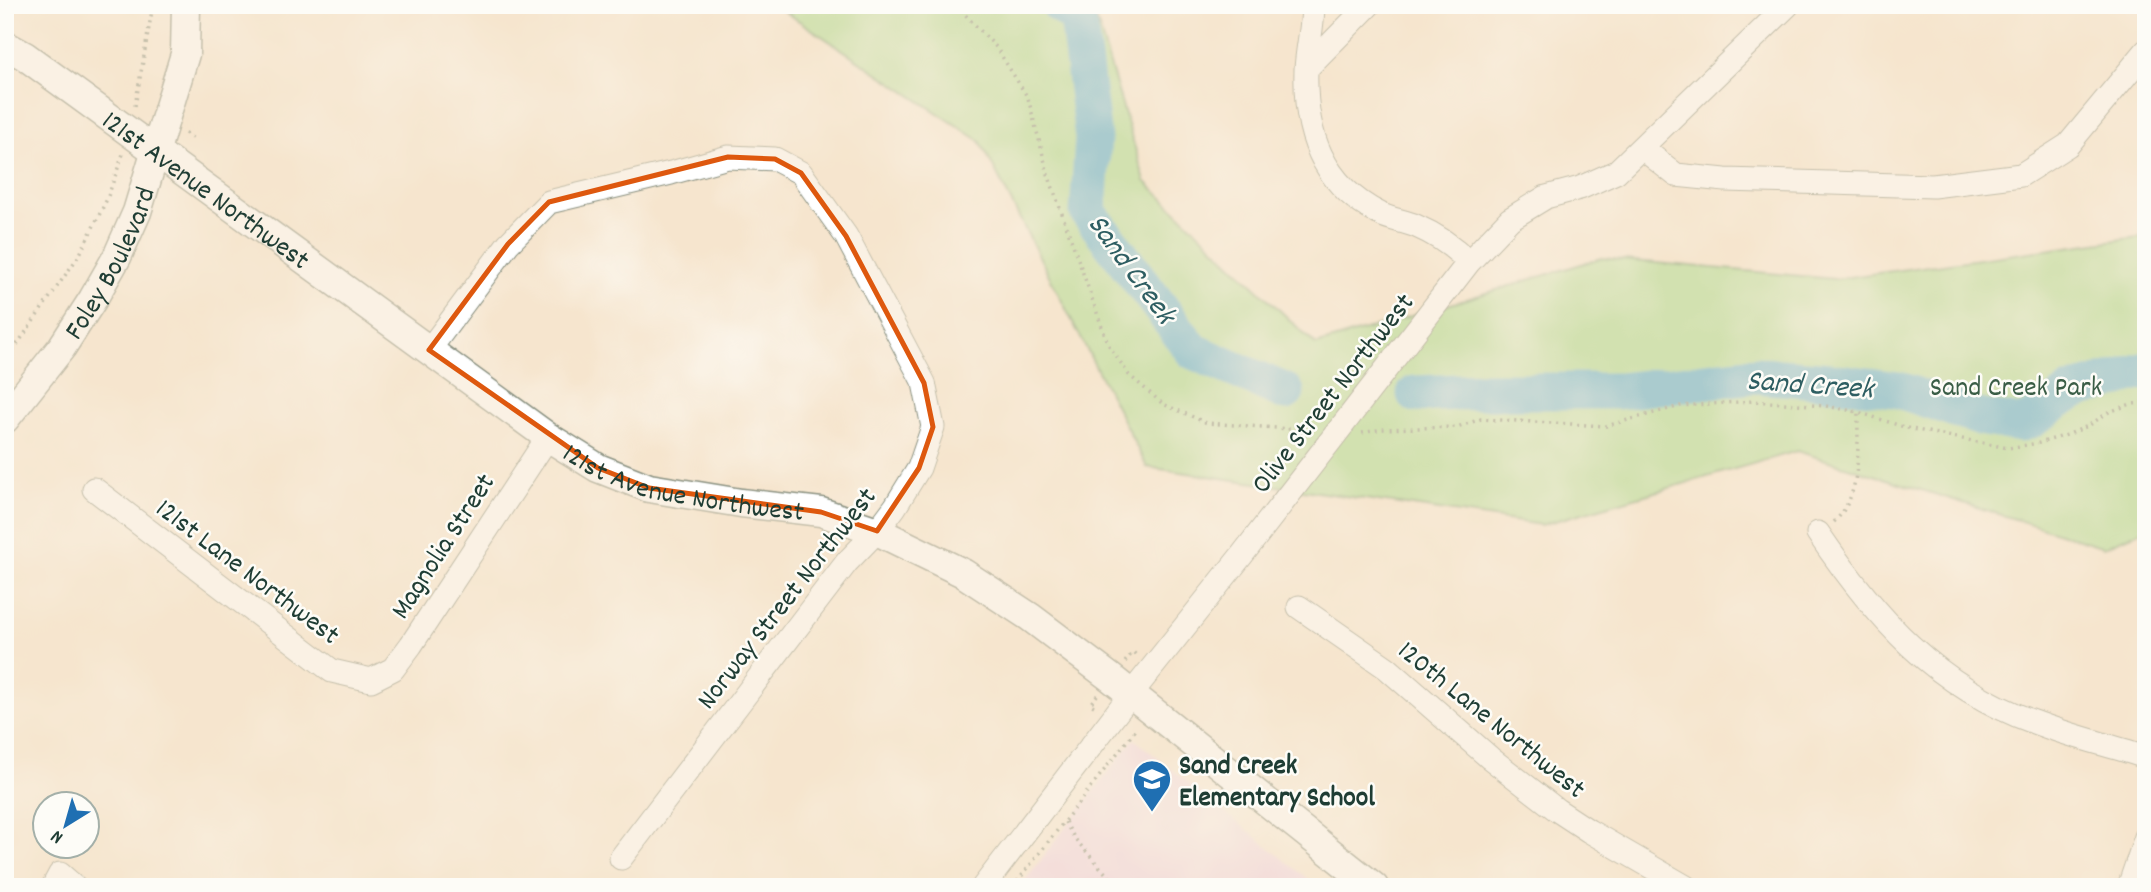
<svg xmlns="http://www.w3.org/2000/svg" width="2151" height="892" viewBox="0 0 2151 892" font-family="Dekko,sans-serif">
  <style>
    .built { fill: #efd0e7 }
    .green { fill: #a7dc8d; stroke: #638c60; stroke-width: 2 }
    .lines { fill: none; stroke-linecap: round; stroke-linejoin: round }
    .river { stroke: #50acce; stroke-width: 37 }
    .minor-casing { stroke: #8a9181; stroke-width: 25 }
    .tertiary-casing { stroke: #8a9181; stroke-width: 31 }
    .path { stroke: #8a9181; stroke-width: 3.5; stroke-dasharray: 2 5; stroke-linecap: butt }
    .minor { stroke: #fff; stroke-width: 23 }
    .tertiary { stroke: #fff; stroke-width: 28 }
    .marked { fill: none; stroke: #de580e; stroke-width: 5; stroke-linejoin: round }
    .labels { text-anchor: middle; stroke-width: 5; stroke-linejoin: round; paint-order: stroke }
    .street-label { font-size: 28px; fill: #1f3d34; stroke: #fdfcf7 }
    .park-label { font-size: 28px; fill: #3a5d46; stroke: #fdfcf7 }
    .poi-label { font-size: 28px; font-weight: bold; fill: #1f3d34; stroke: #fdfcf7; text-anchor: start }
    .water-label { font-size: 30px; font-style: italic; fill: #2e5e62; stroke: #fdfcf7 }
  </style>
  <rect width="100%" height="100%" fill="#fdfcf7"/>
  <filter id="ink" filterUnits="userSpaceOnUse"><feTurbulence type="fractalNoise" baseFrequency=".0143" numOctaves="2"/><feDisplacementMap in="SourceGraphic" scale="14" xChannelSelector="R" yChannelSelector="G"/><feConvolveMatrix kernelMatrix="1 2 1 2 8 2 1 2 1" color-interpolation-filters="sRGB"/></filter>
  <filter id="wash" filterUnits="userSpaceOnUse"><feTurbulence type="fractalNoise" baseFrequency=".00686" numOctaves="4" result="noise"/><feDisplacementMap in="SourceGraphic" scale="28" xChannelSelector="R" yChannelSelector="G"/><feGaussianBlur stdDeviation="1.57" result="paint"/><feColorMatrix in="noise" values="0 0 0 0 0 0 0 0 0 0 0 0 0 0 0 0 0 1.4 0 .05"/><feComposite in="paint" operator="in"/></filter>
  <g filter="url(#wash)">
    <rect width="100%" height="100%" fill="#f6e5ce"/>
    <path class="built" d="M 1134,739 L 1318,887 L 1020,887 Z"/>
    <path class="green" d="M 775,5 L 1092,5 L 1145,181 L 1316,345 L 1601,258 L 1835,279 L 2146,236 L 2146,529 L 2104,547 L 1797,451 L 1541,525 L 1147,467 L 980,141 Z"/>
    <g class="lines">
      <path class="river" d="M 1060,5 L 1078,18 L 1093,138 L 1088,212 L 1193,351 L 1286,392
        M 1415,394 L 1482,391 L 1619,391 L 1755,375 L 1831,381 L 1899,390 L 1978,417 L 2020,424 L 2033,419 L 2072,392 L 2146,370"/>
    </g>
  </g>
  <g filter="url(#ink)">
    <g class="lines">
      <g class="minor-casing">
        <path id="minor" d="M 1313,5 C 1313,27 1307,48 1306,70 C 1304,132 1322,185 1380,214 C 1392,220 1404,221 1416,226 C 1437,235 1453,246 1469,262
          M 1306,69 L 1369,5
          M 1642,148 L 1676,175 L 1725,180 L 1933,186 L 2021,175 L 2068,145 L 2146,51
          M 429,350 L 508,244 L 549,202 L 671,173 L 728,157 L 775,159 L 801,173 L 846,236 L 924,383 L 933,427 L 919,468 L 895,507 L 877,531 L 847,562 L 621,858
          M 94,489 L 332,671 L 371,680 L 393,669 L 411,645 L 548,437
          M 1818,533 C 1875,617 1935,686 2034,722 C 2070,736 2109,745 2146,757
          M 1299,607 L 1387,668 L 1490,758 L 1557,810 L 1589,831 L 1686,887
          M 53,887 L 60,874 L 75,887
          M 983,887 L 1131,694 L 1242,555 L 1469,262 L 1510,219 L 1546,197 L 1580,188 L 1616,172 L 1788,5
          M 2129,887 L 2146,837"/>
      </g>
      <g class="tertiary-casing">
        <g id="tertiary">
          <path id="s1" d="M 5,45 L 25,56 L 548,437 L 598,468 L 649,488 L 741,503 L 821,512 L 877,531 L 963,573 L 1030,617 L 1111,678 L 1374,887"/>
          <path id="s2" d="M 5,419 L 62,347 L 93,299 L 117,257 L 137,212 L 185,54 L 186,5"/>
        </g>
      </g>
      <path class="path" d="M 956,5 L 996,47 L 1028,98 L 1048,174 L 1108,344 L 1129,375 L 1163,404 L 1207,423 L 1290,429 L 1309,434
        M 135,106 L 153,5
        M 185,133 L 195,140
        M 5,362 L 80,254 L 107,199 L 123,154
        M 1362,433 L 1382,429 L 1457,427 L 1481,419 L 1606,426 L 1680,406 L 1754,401 L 1826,406 L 1858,412 L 1907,428 L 2008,448 L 2039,443 L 2067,435 L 2088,426 L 2109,412 L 2131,404 L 2146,403
        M 1834,522 C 1863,494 1857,449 1858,412
        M 1125,662 L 1133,652 L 1136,655
        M 1094,706 L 1090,704 L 1098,694
        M 1065,822 L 1075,839 L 1118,887
        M 1013,887 L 1137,728"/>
      <use href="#minor" class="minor"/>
      <use href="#tertiary" class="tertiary"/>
    </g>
  </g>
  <path d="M0 0H2151V892H0ZM 728,157 L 775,159 L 801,173 L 846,236 L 924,383 L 933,427 L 919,468 L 877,531 L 821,512 L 649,488 L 598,468 L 429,350 L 508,244 L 549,202 Z" fill="#f6e5ce" fill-opacity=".55" fill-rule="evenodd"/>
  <path class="marked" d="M 728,157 L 775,159 L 801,173 L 846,236 L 924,383 L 933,427 L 919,468 L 877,531 L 821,512 L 649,488 L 598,468 L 429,350 L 508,244 L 549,202 Z"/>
  <defs>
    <g id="school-pin" transform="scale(2.0125)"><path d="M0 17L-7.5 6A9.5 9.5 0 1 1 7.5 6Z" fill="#1f6fb2" stroke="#fdfcf7"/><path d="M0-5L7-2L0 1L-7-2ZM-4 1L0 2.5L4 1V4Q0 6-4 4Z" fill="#fff"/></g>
  </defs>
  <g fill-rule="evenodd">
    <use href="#school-pin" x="1152" y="779"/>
  </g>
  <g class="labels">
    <g class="street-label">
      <text dy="10" stroke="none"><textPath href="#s1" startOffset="248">121st Avenue Northwest</textPath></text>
      <text dy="10" stroke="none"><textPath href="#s2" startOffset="189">Foley Boulevard</textPath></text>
      <text transform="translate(1331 392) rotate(-52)" y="10">Olive Street Northwest</text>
      <text dy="10" stroke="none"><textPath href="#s1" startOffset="816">121st Avenue Northwest</textPath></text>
      <text transform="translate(441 545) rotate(-57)" y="10">Magnolia Street</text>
      <text transform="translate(249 570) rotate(37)" y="10">121st Lane Northwest</text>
      <text transform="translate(785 597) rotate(-52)" y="10">Norway Street Northwest</text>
      <text transform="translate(1493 718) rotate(39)" y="10">120th Lane Northwest</text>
    </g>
    <g class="park-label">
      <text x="2016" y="395">Sand Creek Park</text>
    </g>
    <g class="poi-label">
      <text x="1179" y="773">Sand Creek<tspan x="1179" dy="32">Elementary School</tspan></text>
    </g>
    <g class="water-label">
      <text transform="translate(1133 268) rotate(54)" y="10">Sand Creek</text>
      <text transform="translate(1810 383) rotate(4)" y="10">Sand Creek</text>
    </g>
  </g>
  <rect width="2151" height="892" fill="none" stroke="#fdfcf7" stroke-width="28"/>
  <g transform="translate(66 825) rotate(217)"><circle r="33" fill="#fdfcf7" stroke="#a4b0a9" stroke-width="2"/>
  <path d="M0-5L12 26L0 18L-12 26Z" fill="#1f6fb2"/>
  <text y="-10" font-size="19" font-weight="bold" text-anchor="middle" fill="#1f3d34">N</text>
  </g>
</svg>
